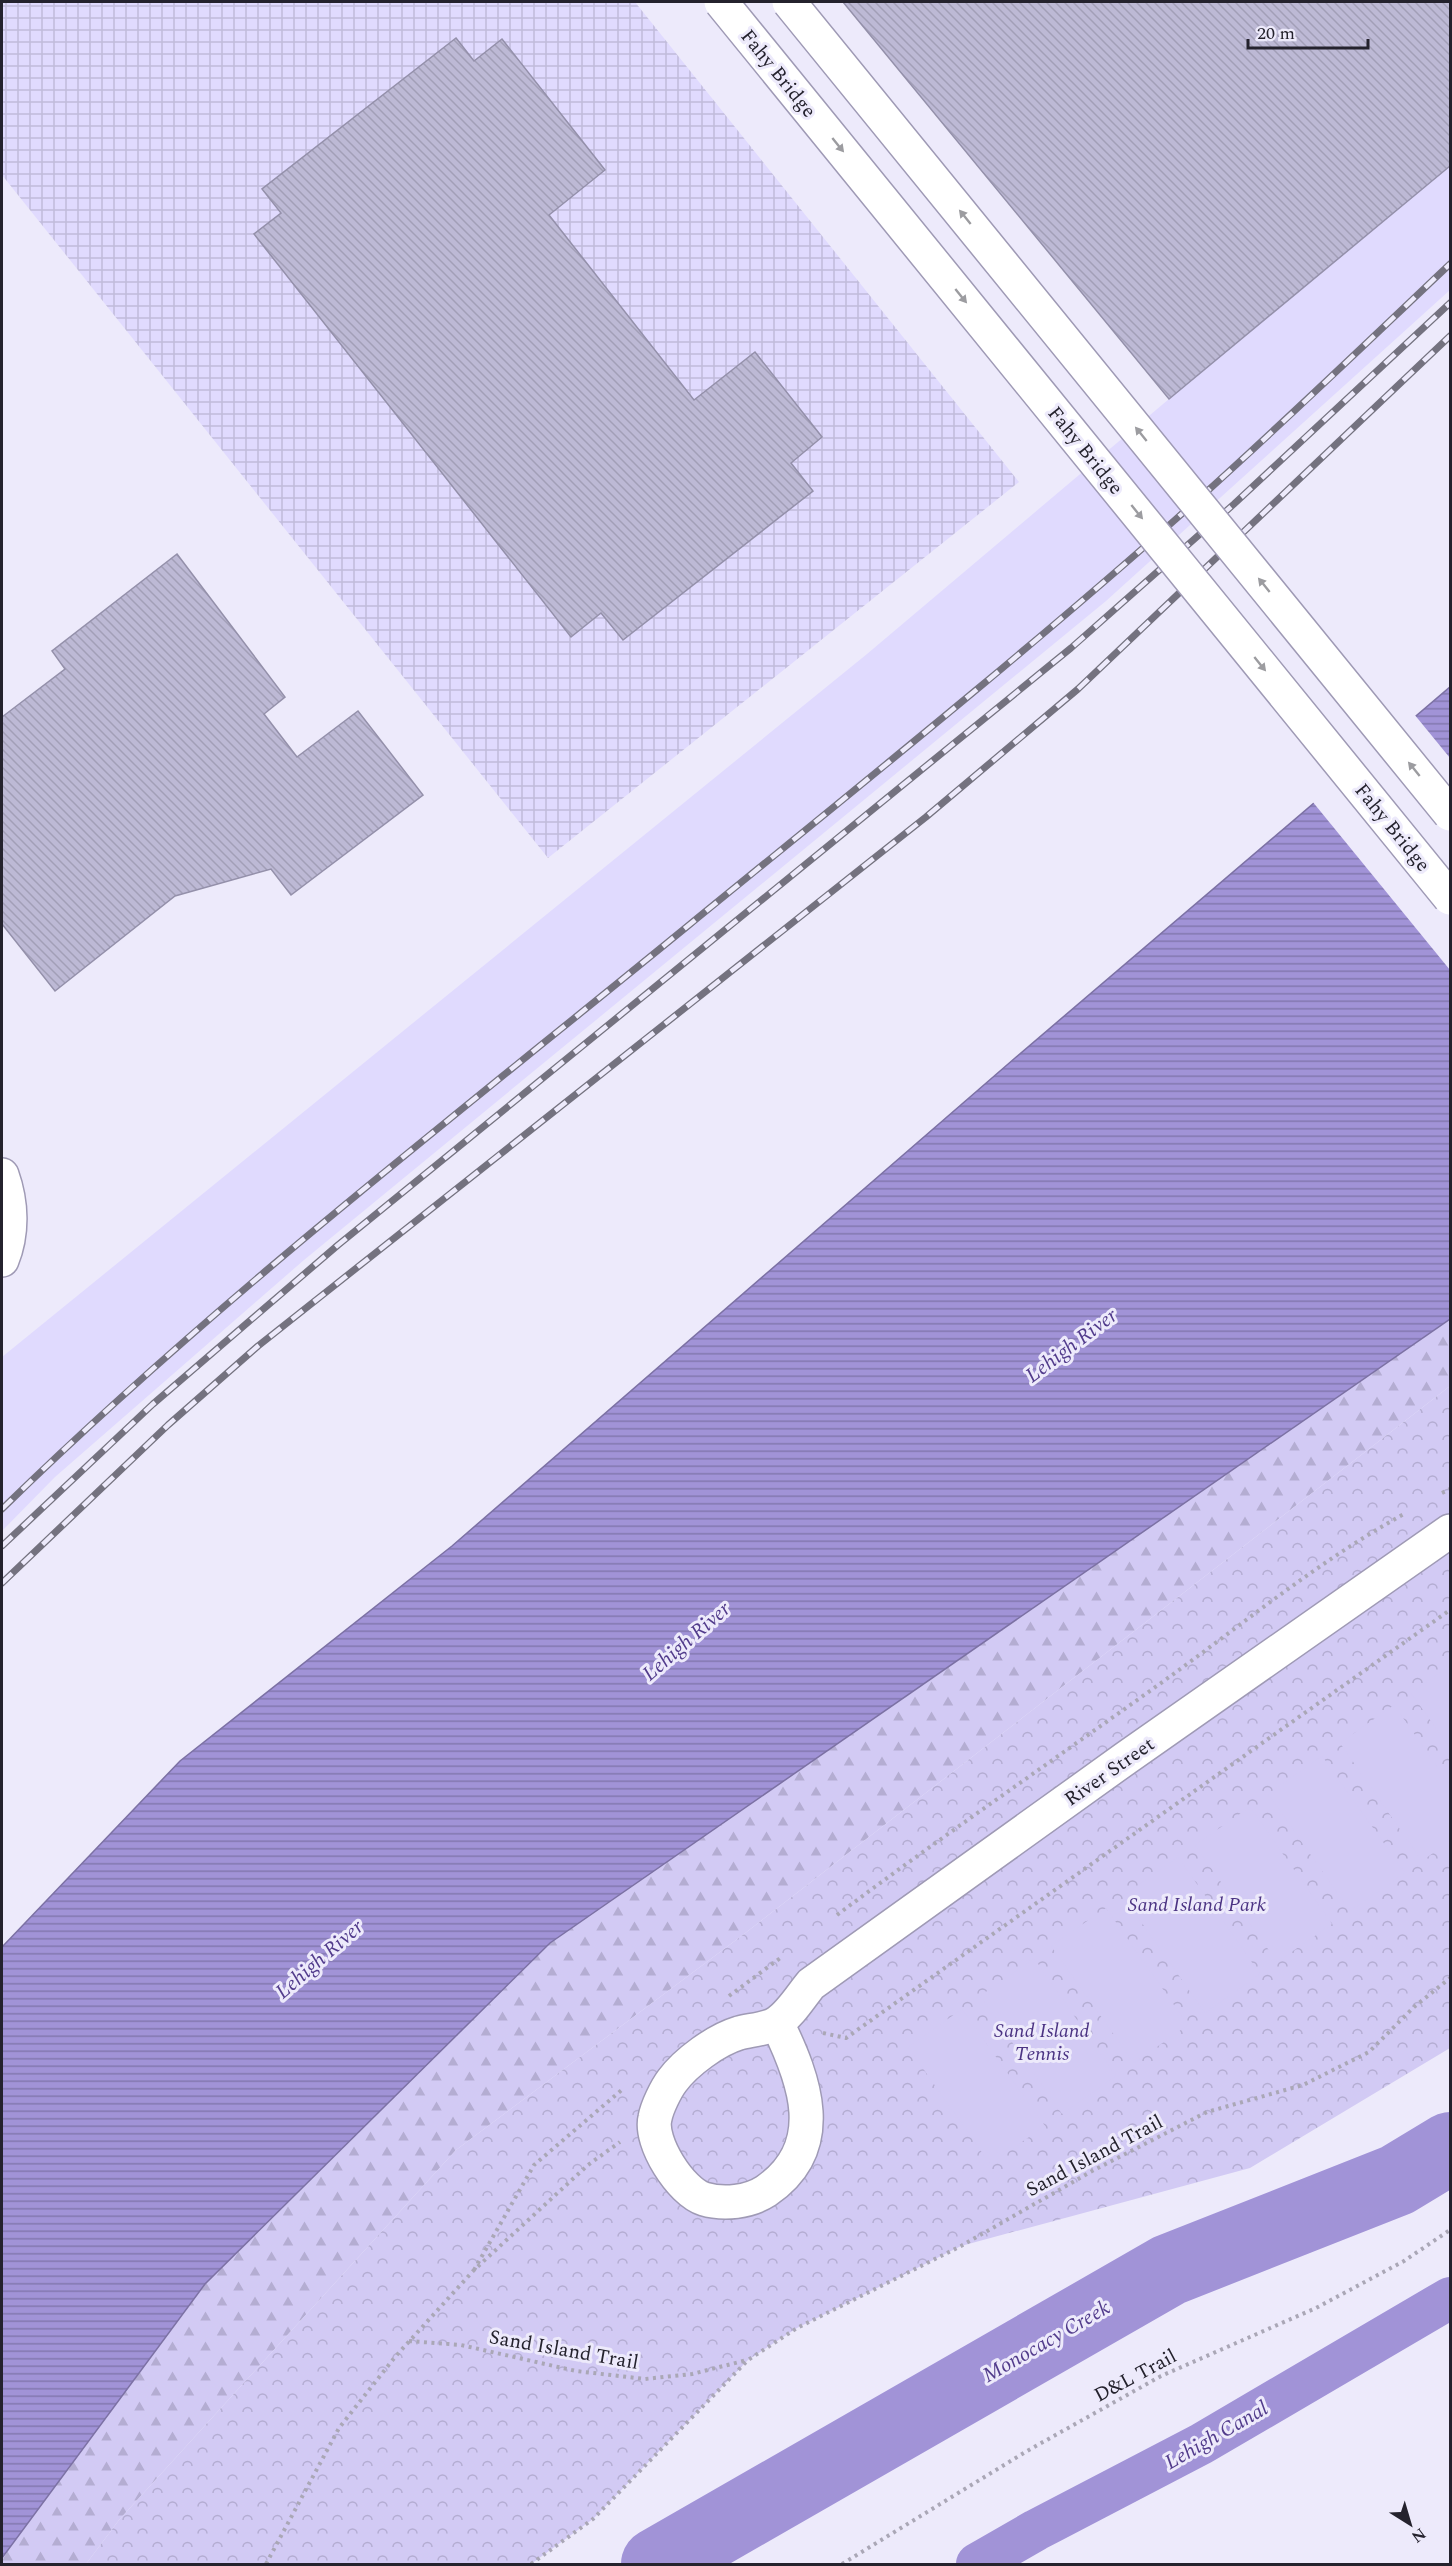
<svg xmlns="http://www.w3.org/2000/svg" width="1452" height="2566" viewBox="0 0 1452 2566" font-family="Spectral,serif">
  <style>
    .built { fill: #e0dafe }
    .industrial { fill: url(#industrial-grid) }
    .forest { fill: url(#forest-firs) }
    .park { fill: url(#park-crowns) }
    .pitch { fill: #d2caf4 }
    .water { fill: url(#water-rules); stroke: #7c71a4; stroke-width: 1.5 }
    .pier { fill: #edeafb }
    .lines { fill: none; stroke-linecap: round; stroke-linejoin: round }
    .canal { stroke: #a193d7; stroke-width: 42 }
    .river { stroke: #a193d7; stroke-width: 72 }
    .building { fill: url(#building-back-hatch); stroke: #9490aa; stroke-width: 1.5 }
    .minor-casing { stroke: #9f9ab5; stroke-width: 36 }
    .path { stroke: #aaa7b6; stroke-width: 4; stroke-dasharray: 3 4.5; stroke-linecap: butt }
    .minor { stroke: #fff; stroke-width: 33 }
    .rail-casing { stroke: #74727f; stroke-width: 7 }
    .rail { stroke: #edeafb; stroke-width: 4.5; stroke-dasharray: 14; stroke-linecap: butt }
    .major-bridge-casing { stroke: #9f9ab5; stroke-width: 36; stroke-linecap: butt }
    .major-bridge { stroke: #fff; stroke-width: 33 }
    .oneway { fill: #9c9ca0 }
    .labels { text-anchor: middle; stroke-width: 6; stroke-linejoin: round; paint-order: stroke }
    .street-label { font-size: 20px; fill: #24222d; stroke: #edeafb }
    .park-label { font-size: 20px; font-style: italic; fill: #4b3383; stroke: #edeafb }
    .water-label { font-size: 21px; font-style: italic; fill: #523c8c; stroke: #edeafb }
  </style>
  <defs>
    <pattern id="industrial-grid" width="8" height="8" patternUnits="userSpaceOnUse" patternTransform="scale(1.5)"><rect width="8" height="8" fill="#e0dafe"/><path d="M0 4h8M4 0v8" fill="none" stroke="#c0bbda"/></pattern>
    <pattern id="forest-firs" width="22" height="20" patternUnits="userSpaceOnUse" patternTransform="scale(1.5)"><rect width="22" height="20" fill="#d2caf4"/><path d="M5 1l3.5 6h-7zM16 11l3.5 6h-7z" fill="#b4add2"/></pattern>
    <pattern id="park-crowns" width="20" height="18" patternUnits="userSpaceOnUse" patternTransform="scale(1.5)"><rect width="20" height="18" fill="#d2caf4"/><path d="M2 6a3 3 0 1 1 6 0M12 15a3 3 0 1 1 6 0" fill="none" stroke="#b4add2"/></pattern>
    <pattern id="water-rules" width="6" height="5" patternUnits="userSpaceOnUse" patternTransform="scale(1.5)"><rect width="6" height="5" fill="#a193d7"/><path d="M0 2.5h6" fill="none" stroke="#8378af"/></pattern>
    <pattern id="building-back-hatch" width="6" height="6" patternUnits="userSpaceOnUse" patternTransform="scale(1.5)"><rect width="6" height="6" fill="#bdb9d5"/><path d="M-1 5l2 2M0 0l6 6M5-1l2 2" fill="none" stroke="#a29fb7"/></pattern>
  </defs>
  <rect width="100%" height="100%" fill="#edeafb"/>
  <path class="built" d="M 1450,166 L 1450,290 L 1106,601 L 304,1260 L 55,1477 L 2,1531 L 2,1357 L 867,654 L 1169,399 Z"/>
  <path class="industrial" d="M 2,2 L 635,2 L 1019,482 L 548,858 L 2,175 Z"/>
  <path class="forest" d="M 1450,1319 L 1450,1386 L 744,1934 L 456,2150 L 119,2520 L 86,2564 L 2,2564 L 2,2558 L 205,2284 L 550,1943 Z"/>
  <path class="park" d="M 1450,1386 L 1450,2048 L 1250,2168 L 961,2246 L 797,2328 L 748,2360 L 593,2519 L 531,2564 L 86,2564 L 119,2520 L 456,2150 L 744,1934 Z"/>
  <path class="pitch" d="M 1450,1665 L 1450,1748 L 1411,1693 Z
    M 1394,1705 L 1450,1785 L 1450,1841 L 1422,1861 L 1340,1743 Z
    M 1322,1756 L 1405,1873 L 1350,1911 L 1268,1794 Z
    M 1250,1807 L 1332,1924 L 1277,1962 L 1195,1845 Z
    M 1178,1857 L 1260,1974 L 1205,2013 L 1123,1896 Z
    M 1106,1908 L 1188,2025 L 1134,2063 L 1051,1946 Z
    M 1034,1958 L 1116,2076 L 1062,2114 L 980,1996 Z
    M 962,2009 L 1045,2126 L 990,2164 L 908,2047 Z"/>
  <path class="water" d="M 1450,687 L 1450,1319 L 550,1943 L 205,2284 L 2,2558 L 2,1947 L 180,1761 L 452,1546 L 1015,1058 Z"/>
  <path class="pier" d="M 1414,714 L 1450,758 L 1450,970 L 1312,801 Z"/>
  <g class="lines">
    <path class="canal" d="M 977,2564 L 1036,2530 L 1201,2444 L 1450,2298"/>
    <path class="river" d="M 657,2564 L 1169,2270 L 1397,2180 L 1450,2148"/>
  </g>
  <path class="building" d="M 843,2 L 1450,2 L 1450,166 L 1169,399 Z
    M 456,38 L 474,61 L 502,39 L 605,170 L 549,215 L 694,400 L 755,352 L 822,437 L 791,463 L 813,491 L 623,640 L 601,613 L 571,637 L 254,234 L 281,213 L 262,189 Z
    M 177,554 L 285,697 L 264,714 L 297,757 L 358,711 L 423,795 L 291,895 L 271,869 L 175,896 L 55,991 L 2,924 L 2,717 L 65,669 L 52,651 Z"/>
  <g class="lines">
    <g class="minor-casing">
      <path id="minor" d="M 2,1175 C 12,1203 13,1233 2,1260
        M 777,2023 C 805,2080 830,2147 766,2191 C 749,2202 724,2205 704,2199 C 681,2192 649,2142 655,2118 C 657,2107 666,2089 672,2081 C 686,2062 716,2040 739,2033 C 750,2030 769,2029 778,2022 C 791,2013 801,1996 811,1984 L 1126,1758 L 1450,1531"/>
    </g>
    <path class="path" d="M 1442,1493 L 1450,1489
      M 837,1915 C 941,1837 1048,1764 1154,1688 C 1237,1629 1315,1563 1404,1514
      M 729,1996 L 783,1956
      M 823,2033 L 846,2038 L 1450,1610
      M 474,2270 L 534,2165 L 624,2088
      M 409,2341 L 461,2345 L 576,2371 L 645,2379 L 692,2374 L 747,2360
      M 266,2564 L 339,2428 L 395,2357 L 474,2270 L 588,2165 L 620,2142
      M 531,2564 L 593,2519 L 748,2360 L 797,2328 L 961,2246 L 1094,2170 L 1207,2112 L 1303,2085 L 1369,2052 L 1414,2007 L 1450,1978
      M 842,2564 L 1027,2451 L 1161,2376 L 1316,2308 L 1404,2261 L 1450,2230"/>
    <use href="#minor" class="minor"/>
    <g class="rail-casing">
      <path id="rail" d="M 2,1509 C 216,1300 458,1114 689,925 C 853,791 1018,659 1176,519 C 1270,436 1360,349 1450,264
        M 2,1546 L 153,1404 L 338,1245 L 1071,648 L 1234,504 L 1450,303
        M 2,1583 L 168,1425 L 258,1346 L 926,817 L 1078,689 L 1450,336"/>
    </g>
    <use href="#rail" class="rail"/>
    <g class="major-bridge-casing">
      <path id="major-bridge" d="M 721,2 L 1450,898
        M 789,2 L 1450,814"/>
    </g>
    <use href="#major-bridge" class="major-bridge"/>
  </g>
  <defs><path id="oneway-solid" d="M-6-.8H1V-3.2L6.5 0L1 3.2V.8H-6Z" transform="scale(1.5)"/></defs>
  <g class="oneway">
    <use href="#oneway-solid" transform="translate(838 145) rotate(51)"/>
    <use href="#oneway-solid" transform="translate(965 217) rotate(-129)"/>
    <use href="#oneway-solid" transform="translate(961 296) rotate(51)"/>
    <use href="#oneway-solid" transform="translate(1141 434) rotate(-129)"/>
    <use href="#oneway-solid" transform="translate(1137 512) rotate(51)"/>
    <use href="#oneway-solid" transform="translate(1264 585) rotate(-129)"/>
    <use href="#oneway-solid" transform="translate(1260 664) rotate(51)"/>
    <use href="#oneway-solid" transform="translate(1414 769) rotate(-129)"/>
  </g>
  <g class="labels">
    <g class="street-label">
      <text transform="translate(779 73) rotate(51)" y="7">Fahy Bridge</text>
      <text transform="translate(1086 450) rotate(51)" y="7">Fahy Bridge</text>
      <text transform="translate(1393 827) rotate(51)" y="7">Fahy Bridge</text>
      <text transform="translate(1109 1771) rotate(-35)" y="7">River Street</text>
      <text transform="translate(1094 2155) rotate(-28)" y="7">Sand Island Trail</text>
      <text transform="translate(564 2349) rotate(10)" y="7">Sand Island Trail</text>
      <text transform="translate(1135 2375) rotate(-28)" y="7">D&amp;L Trail</text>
    </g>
    <g class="park-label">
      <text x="1197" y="1911">Sand Island Park</text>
      <text x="1042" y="2037">Sand Island<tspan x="1042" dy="23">Tennis</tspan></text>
    </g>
    <g class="water-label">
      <text transform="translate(1071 1345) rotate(-37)" y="7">Lehigh River</text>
      <text transform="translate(686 1641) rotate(-41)" y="7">Lehigh River</text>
      <text transform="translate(319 1959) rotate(-41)" y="7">Lehigh River</text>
      <text transform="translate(1046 2341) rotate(-30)" y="7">Monocacy Creek</text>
      <text transform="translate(1216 2435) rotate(-30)" y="7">Lehigh Canal</text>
    </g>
  </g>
  <rect width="1452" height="2566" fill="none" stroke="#24222d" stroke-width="6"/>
  <g transform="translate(1410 2524) rotate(143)" stroke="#edeafb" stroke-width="4.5" paint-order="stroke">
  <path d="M0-4.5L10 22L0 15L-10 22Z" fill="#24222d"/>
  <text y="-9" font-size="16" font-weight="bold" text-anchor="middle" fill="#24222d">N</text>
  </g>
  <path d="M1248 39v9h120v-9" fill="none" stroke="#24222d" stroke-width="3"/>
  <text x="1257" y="39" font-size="18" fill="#24222d" stroke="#edeafb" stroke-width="4.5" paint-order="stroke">20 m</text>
</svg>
